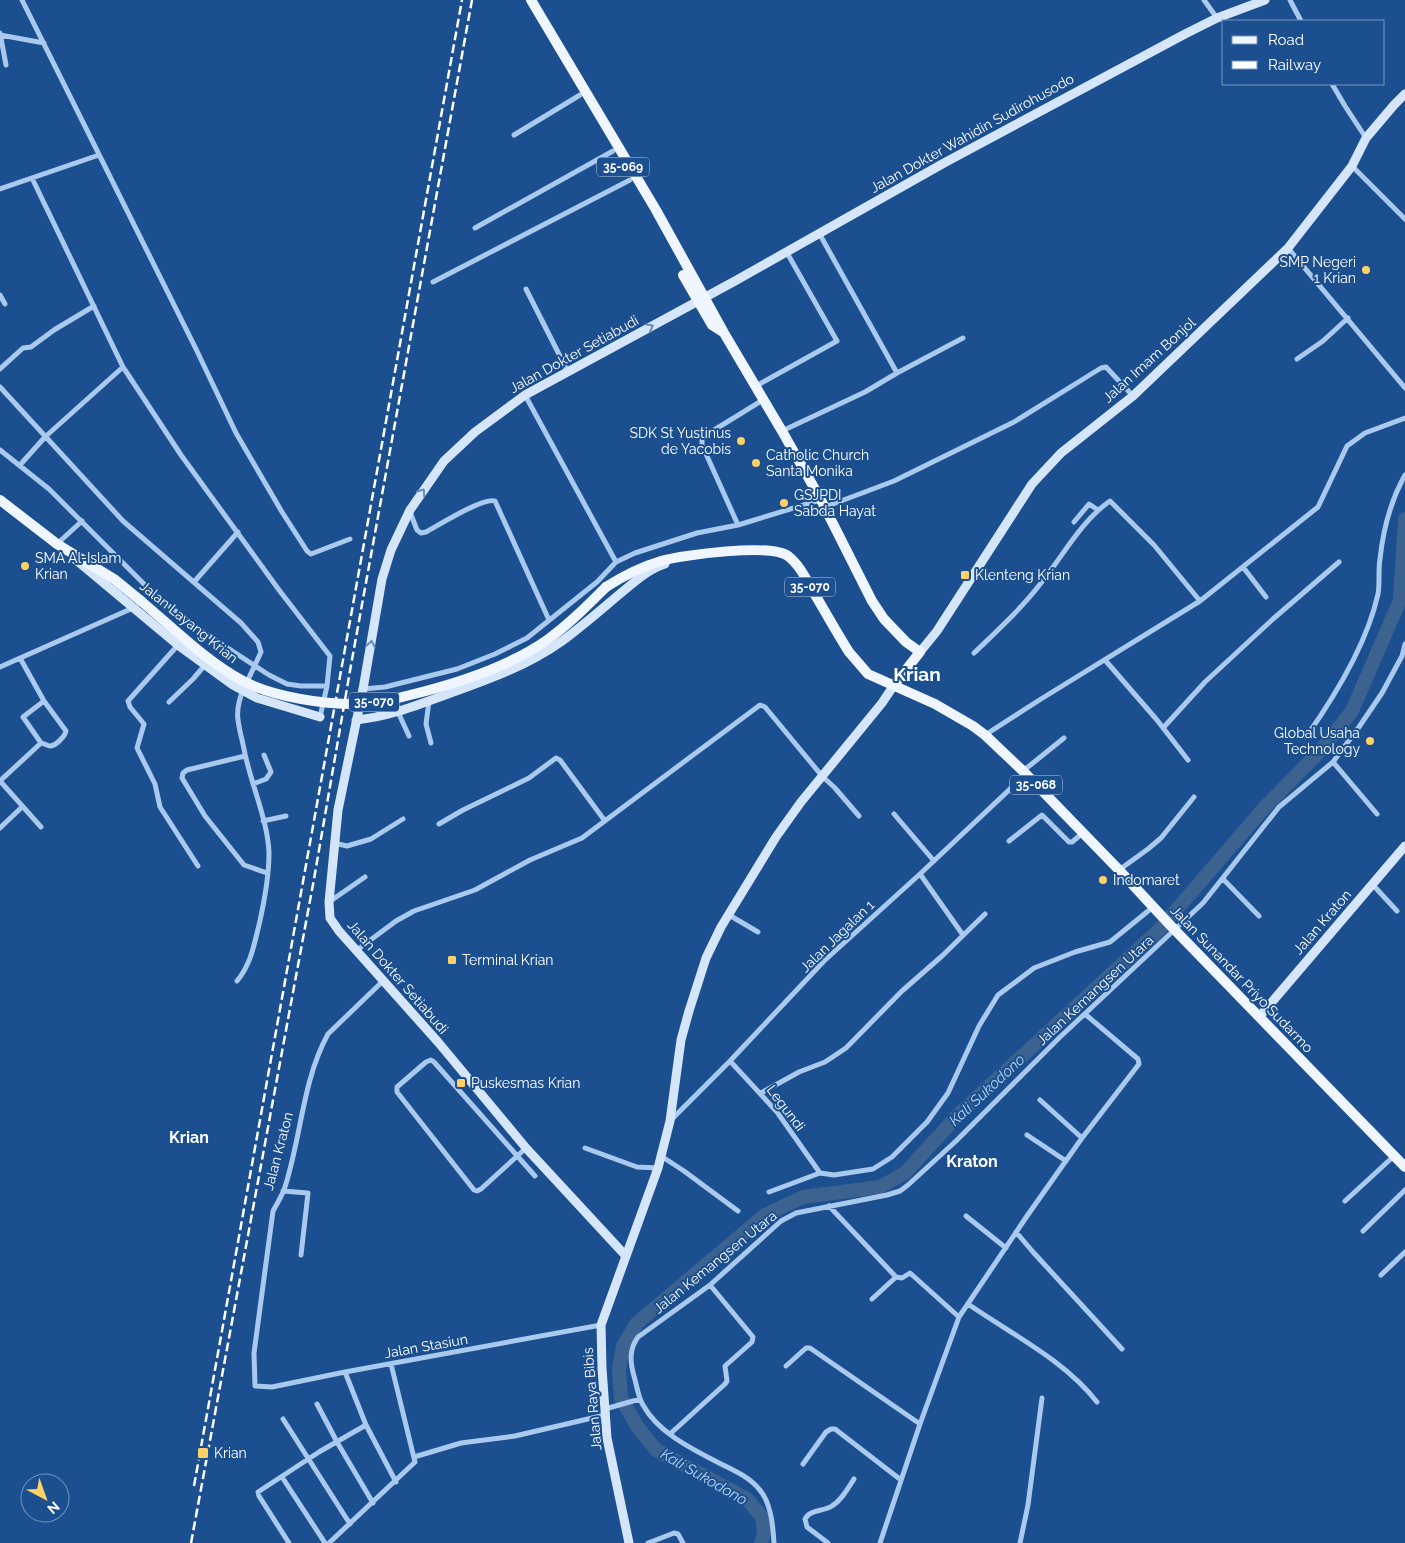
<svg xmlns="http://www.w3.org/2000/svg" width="1405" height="1543" viewBox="0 0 1405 1543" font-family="Raleway,sans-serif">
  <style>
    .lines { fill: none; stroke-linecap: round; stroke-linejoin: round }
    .river { stroke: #3c6290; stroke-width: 14 }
    .street { stroke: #a9c9ee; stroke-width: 5 }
    .secondary { stroke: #d6e6fa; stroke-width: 9 }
    .primary { stroke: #f0f6ff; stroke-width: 10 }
    .rail { stroke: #fff; stroke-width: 2.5; stroke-dasharray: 9 4; stroke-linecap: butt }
    .primary-bridge { stroke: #f0f6ff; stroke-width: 10 }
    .oneway { stroke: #668bba }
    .poi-dot { fill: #ffd166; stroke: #1b4f8f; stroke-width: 2 }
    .labels { text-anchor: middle; stroke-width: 4; stroke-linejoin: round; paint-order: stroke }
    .shield { fill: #1b4f8f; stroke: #bbcadd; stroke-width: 1 }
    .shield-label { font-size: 12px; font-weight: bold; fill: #fff }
    .street-label { font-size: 14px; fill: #fff; stroke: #1b4f8f }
    .poi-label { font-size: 14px; fill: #fff; stroke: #1b4f8f; text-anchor: start }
    .water-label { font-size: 15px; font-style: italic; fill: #b5d3f5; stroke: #1b4f8f }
    .quarter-label { font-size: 16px; font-weight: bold; fill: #fff; stroke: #1b4f8f }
    .district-label { font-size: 19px; font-weight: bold; fill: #fff; stroke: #1b4f8f }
  </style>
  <rect width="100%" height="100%" fill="#1b4f8f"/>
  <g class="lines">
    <path class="river" d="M 761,1543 L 764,1533 L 762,1517 L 747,1499 L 656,1450 L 637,1426 L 621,1398 L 619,1370 L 623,1346 L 637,1323 L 765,1215 L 803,1197 L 880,1187 L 905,1173 L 958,1115 L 1158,931 L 1265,807 L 1322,749 L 1352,711 L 1400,600 L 1405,519"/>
    <path class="street" d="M 22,0 L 196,349 L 236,433 L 282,512 L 307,551 L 311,554 L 350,539
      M 1204,0 L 1217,18
      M 1290,0 L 1301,21
      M 0,33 L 6,65
      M 0,35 L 44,43
      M 1332,84 L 1345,106 L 1366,138
      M 514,135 L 580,95
      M 1352,166 L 1405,219
      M 32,178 L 123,367 L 181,455 L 279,590 L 330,656 L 327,686 L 320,717
      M 0,189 L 99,155
      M 475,228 L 613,151
      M 819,233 L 897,373
      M 1288,248 L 1405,388
      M 433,282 L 630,180
      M 526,289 L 568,372
      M 0,295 L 5,304
      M 1297,359 L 1323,341 L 1348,318
      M 0,369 L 23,348 L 31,347 L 54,330 L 94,306
      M 756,386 L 837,341 L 786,251
      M 0,387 L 123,521 L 241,623 L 258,642 L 261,652 L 247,682
      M 525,395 L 616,562
      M 782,431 L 865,392 L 897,373 L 963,338
      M 0,450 L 49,489 L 155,595 L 197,628 L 269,675 L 287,684 L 301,686 L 327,686
      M 20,465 L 45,437 L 123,367
      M 825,507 L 894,481 L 1014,422 L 1101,368 L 1106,367 L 1133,396
      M 410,512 L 417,530 L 421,533 L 426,532 C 439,525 483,497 495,501 L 549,620
      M 1074,522 L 1089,504 L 1098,510
      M 738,525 L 702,445 L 702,439 L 706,435 L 763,400
      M 57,544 L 82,521
      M 1243,567 L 1266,597
      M 194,582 L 238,532
      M 178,645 L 128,701 L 130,707 L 144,724 L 137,748 L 155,784 L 160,807 L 198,866
      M 974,653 C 997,631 1021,609 1041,583 C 1063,556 1081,521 1110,501 L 1154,545 L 1200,601
      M 20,658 L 44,701 L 66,731 C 65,736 56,746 50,746 C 48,746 43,743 41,743
      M 1105,660 L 1157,720 L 1188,760
      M 0,667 L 133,608
      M 363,689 L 385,687 L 457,669 L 495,654 L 527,638 L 597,582 L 616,562 L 635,553 L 697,533 L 738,525 L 820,500
      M 429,701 L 426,724 L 431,743
      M 169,702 L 193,679 L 205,665
      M 398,712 L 409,736
      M 1163,728 L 1205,682 L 1273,619 L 1339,562
      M 985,735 L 1041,699 L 1200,601 L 1318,507 L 1347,446 L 1365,433 L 1405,418
      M 1306,737 C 1335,696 1367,644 1378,594 C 1380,583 1378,571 1380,559 C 1383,531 1391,500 1405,475
      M 245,756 L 187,770 L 183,773 L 182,778 L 205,816 L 244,865 L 267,873
      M 1333,762 L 1377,814
      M 1023,771 L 1064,738
      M 0,781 L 41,743 L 23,717 L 44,701
      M 0,781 L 41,827
      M 253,784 L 266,779 L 271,772 L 264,755
      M 894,814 L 934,861
      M 263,821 L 286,816
      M 439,824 L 463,810 L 529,778 L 556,758 L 560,760 L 605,821
      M 0,828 L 22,807
      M 1009,841 L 1042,815 L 1069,842 L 1072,842 L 1083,833
      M 334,843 L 347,846 L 371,839 L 403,819
      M 1119,870 L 1148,849 L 1161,838 L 1194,797
      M 920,874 L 963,935
      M 1223,879 L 1259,916
      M 1373,885 L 1397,911
      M 329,902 L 365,877
      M 729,915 L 758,932
      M 357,950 L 396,921 L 414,911 L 475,890 L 530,860 L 582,838 L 760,705 L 765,707 L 822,776 L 835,788 L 859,816
      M 384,980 L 328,1034 C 302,1081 301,1140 284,1190 C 281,1197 277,1204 273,1211 L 254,1353 L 255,1386 L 272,1387 L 345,1372 L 601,1325
      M 237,981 C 251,964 254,945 259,925 C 264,903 269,876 269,853 C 268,820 250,782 244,749 C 239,724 233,715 243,690
      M 730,1061 L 777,1112 L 820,1173
      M 761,1093 L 799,1072 L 825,1062 L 846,1048 L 902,991 L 942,956 L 985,914
      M 1040,1100 L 1082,1138
      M 672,1119 L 730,1061 L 824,961 L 920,874 L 1026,774
      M 1027,1135 L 1066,1161
      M 526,1148 L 481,1189 L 477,1191 L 474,1190 L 397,1092 L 397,1087 L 426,1062 L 431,1060 L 434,1062 L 535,1176
      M 585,1148 L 637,1167 L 658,1168
      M 661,1156 L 684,1171 L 738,1211
      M 283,1191 L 308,1193 L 301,1255
      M 769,1192 L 820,1173 L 834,1175 L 873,1169 L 892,1157 L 927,1122 L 948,1093 L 979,1026 L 998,995 L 1034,968 L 1075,952 L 1110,942 L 1153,907
      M 1345,1201 L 1394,1156
      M 829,1206 L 896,1277 L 872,1299
      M 966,1216 L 1006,1248
      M 1363,1231 L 1405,1190
      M 1016,1232 L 1033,1252 L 1122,1349
      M 1381,1275 L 1405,1252
      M 896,1277 L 902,1278 L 910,1273 L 959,1317
      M 968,1304 C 1013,1335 1064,1360 1097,1402
      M 786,1366 L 806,1348 L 810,1348 L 920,1424
      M 345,1372 L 366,1425 L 396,1482
      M 317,1404 L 337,1442 L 373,1503
      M 605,1409 L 640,1399
      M 283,1419 L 350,1524
      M 670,1434 L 725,1384 L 727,1381 L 725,1366 L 752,1342 L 753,1337 L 710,1285
      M 414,1457 L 461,1443 L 515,1436 L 605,1415
      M 803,1464 L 826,1432 L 831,1429 L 835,1429 L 901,1480
      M 282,1477 L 325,1543
      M 289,1543 L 259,1496 L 258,1492 L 319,1452 L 366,1425
      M 329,1543 L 415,1462 L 391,1364
      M 648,1543 L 674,1533 L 678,1534 L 683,1543
      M 774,1543 C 773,1526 771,1502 759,1489 C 749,1477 735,1471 721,1464 C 694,1450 658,1433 643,1405 C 638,1397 637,1386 634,1376 C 630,1362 629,1349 638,1337 L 710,1285 L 781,1221 L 796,1213 L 887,1195 L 900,1191 L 908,1185 L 956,1141 L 1059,1038 L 1203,903 L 1279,807 L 1333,762 L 1359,727 L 1382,693 L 1402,656 L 1405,644
      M 828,1543 L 807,1527 L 805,1519 C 810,1509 823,1512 832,1506 C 842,1500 848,1488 854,1479
      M 880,1543 L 920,1424 L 959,1317 L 1027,1216 L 1082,1138 L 1139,1064 L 1138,1059 L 1085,1014
      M 1020,1543 L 1028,1505 L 1042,1398"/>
    <path class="secondary" d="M 75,559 L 178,645 L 233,685 L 257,698 L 320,717
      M 920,652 L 937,631 L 1032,484 L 1061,453 L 1133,396 L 1288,248 L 1352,166 L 1366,138 L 1394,105 L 1405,94
      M 356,720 C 388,717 418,705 448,694 C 487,680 527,666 562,641 C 584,625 605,606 627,588 C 638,579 651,568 665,564
      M 1260,1016 L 1405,846
      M 625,1255 L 526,1148 L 438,1042 L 339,931 L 330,918 L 329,902 L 338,810 L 363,689 L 382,579 L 391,550 L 410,510 L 444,461 L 475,432 L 525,395 L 735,281 L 944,163 L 1185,34 L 1217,18 L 1265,0
      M 629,1543 L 607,1438 L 602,1368 L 601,1325 L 658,1168 L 670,1121 L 681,1040 L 689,1011 L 706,958 L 721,927 L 776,837 L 801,802 L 882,703 L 894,685"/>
    <path class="primary" d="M 531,0 L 656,210 L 724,333 L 782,431 L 821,500 L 872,601 L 884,619 L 906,642 L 920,652 L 894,685
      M 683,275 L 712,325 L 723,332
      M 0,500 L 57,544 L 114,579 L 141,601
      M 606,587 C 623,576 641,567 661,561 C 682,555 771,543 788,556 C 800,565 807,581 814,593 C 826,613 837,633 849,652 L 868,674 L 935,704 L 973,726 L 985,735 L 1023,771 L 1119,870 L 1170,925 L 1405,1167"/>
    <path class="rail" d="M 194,1486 L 462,0
      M 191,1543 L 314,879 L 351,665 L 472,0"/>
    <path class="primary-bridge" d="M 141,601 C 172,627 207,662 243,681 C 274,697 325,705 361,704 C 376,704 391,700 406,696 C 452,685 507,668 547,640 C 568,625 587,606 606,587"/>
  </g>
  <defs><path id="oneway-chevron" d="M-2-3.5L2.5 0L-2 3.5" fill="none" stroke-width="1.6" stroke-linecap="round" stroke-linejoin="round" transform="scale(1.25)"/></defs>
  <g class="oneway">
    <use href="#oneway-chevron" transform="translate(650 327) rotate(-29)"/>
    <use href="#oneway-chevron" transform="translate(422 492) rotate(-55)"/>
    <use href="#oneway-chevron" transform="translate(371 644) rotate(-80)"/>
  </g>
  <g class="poi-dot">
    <circle cx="1366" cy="270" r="5"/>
    <circle cx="741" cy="441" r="5"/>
    <circle cx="756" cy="463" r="5"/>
    <circle cx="784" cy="503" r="5"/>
    <circle cx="25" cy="566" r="5"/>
    <rect x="960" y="570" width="10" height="10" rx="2.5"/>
    <circle cx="1370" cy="741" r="5"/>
    <circle cx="1103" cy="880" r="5"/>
    <rect x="447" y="955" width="10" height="10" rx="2.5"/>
    <rect x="456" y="1078" width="10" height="10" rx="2.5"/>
    <rect x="197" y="1447" width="12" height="12" rx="2.5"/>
  </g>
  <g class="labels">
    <g class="shield">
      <rect x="597" y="157.5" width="52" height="19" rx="4"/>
      <rect x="785" y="577.5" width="50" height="19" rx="4"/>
      <rect x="349" y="692.5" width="50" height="19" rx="4"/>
      <rect x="1010" y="775.5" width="52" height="19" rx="4"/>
    </g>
    <g class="shield-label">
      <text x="623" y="171">35-069</text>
      <text x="810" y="591">35-070</text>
      <text x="374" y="706">35-070</text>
      <text x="1036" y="789">35-068</text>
    </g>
    <g class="street-label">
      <text transform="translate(972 133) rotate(-29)" y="5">Jalan Dokter Wahidin Sudirohusodo</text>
      <text transform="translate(574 354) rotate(-29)" y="5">Jalan Dokter Setiabudi</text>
      <text transform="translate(1149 360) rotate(-42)" y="5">Jalan Imam Bonjol</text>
      <text transform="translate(189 622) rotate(39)" y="5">Jalan Layang Krian</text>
      <text transform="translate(1322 922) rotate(-49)" y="5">Jalan Kraton</text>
      <text transform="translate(837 936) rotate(-44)" y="5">Jalan Jagalan 1</text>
      <text transform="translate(398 977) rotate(49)" y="5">Jalan Dokter Setiabudi</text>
      <text transform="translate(1242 979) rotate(46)" y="5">Jalan Sunandar Priyo Sudarmo</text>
      <text transform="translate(1095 990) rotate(-43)" y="5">Jalan Kemangsen Utara</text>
      <text transform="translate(786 1108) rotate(53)" y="5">Legundi</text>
      <text transform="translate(278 1151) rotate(-75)" y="5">Jalan Kraton</text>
      <text transform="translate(715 1262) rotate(-39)" y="5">Jalan Kemangsen Utara</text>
      <text transform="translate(426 1346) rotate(-10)" y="5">Jalan Stasiun</text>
      <text transform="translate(592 1399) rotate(-95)" y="5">Jalan Raya Bibis</text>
    </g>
    <g class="poi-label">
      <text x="1356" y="267" text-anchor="end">SMP Negeri<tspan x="1356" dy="16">1 Krian</tspan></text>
      <text x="731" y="438" text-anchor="end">SDK St Yustinus<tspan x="731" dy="16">de Yacobis</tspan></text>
      <text x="766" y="460">Catholic Church<tspan x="766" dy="16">Santa Monika</tspan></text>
      <text x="794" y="500">GSJPDI<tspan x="794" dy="16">Sabda Hayat</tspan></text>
      <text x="35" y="563">SMA Al-Islam<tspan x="35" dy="16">Krian</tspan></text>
      <text x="975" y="580">Klenteng Krian</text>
      <text x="1360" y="738" text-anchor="end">Global Usaha<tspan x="1360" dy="16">Technology</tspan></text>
      <text x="1113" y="885">Indomaret</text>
      <text x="462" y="965">Terminal Krian</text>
      <text x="471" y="1088">Puskesmas Krian</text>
      <text x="214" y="1458">Krian</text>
    </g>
    <g class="water-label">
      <text transform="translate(987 1090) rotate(-43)" y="5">Kali Sukodono</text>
      <text transform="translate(704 1477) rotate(30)" y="5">Kali Sukodono</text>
    </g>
    <g class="quarter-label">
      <text x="189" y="1143">Krian</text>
      <text x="972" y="1167">Kraton</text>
    </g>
    <g class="district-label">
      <text x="917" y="681">Krian</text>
    </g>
  </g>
  <rect x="1222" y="20" width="162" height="65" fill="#1b4f8f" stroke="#7695bc"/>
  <rect x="1232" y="36" width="25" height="8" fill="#f0f6ff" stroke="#7695bc"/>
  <text x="1268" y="45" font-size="15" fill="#ffffff">Road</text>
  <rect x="1232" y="61" width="25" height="8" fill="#ffffff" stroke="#7695bc"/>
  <text x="1268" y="70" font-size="15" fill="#ffffff">Railway</text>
  <g transform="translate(45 1498) rotate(139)"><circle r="24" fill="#1b4f8f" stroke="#7695bc"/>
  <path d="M0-4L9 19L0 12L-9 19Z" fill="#ffd166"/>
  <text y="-8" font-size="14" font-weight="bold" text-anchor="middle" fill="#ffffff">N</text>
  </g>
</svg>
